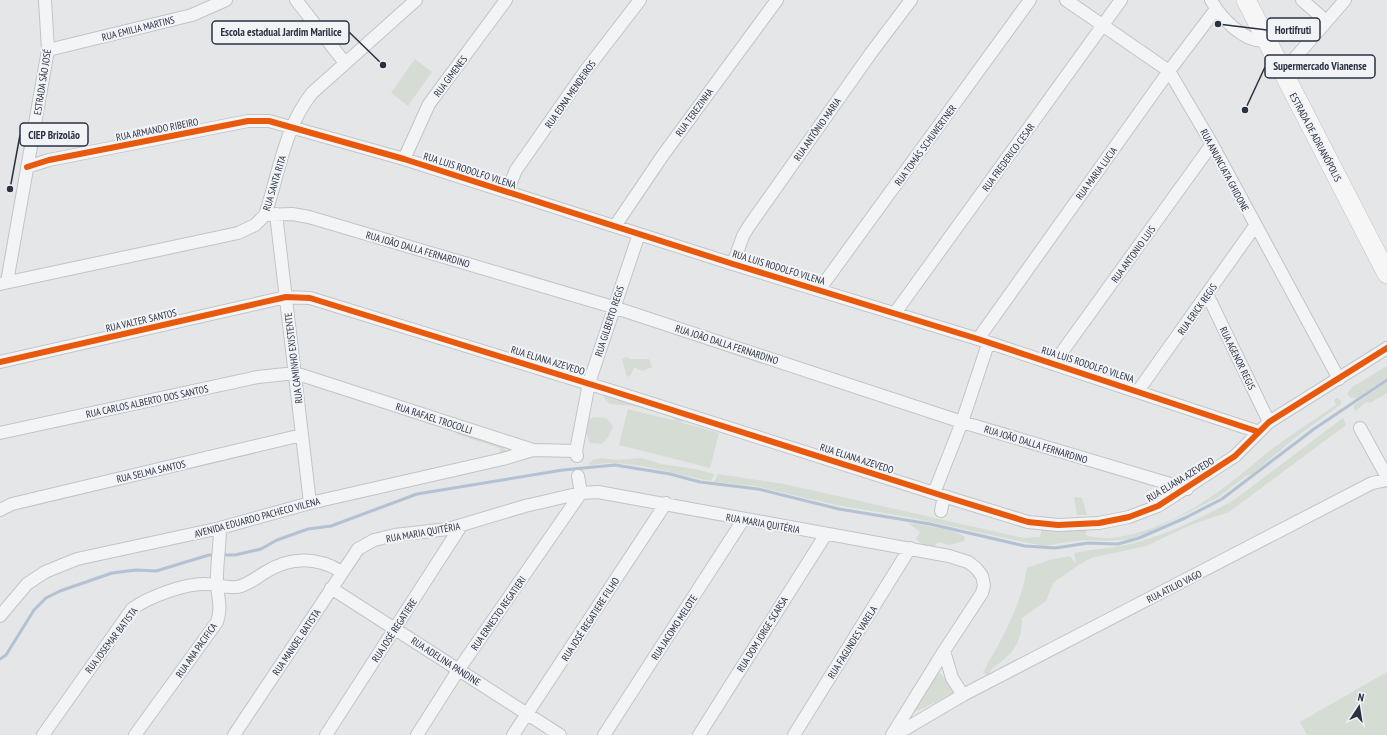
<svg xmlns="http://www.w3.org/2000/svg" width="1387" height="735" viewBox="0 0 1387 735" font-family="'PT Sans Narrow',sans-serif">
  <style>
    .green { fill: #d4dcd4 }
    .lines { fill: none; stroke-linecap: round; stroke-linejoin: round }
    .stream { stroke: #b3c1d2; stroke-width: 3 }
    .minor-casing { stroke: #c2c4c6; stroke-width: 14 }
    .primary-casing { stroke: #c0c2c6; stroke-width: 20 }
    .minor { stroke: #f2f4f5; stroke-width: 12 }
    .primary { stroke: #f6f6f7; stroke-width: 19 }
    .cycleway-casing { stroke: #f1f3f7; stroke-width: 8 }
    .cycleway { stroke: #e8590c; stroke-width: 6 }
    .labels { text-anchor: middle; stroke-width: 4; stroke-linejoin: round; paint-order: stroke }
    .street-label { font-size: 10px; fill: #2a3241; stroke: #f1f3f7 }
    .leader { fill: none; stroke: #2a3241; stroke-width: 1.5 }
    .callout-dot { fill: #2a3241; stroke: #f1f3f7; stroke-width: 1.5 }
    .callout { fill: #f1f3f7; stroke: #2a3241; stroke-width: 1.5 }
    .callout-label { font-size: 11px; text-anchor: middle; font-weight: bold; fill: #2a3241 }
  </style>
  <rect width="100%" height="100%" fill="#e4e6e8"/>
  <path class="green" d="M 415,59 L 432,72 L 408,106 L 391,93 Z
    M 626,357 L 631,359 L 649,359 L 652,367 L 643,371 L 634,367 L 631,375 L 627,377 L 622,359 Z
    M 1387,366 L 1387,378 L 1357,398 L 1351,398 L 1347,394 L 1352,387 Z
    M 1387,382 L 1387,393 L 1370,403 L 1366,402 L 1356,411 L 1354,409 L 1354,405 Z
    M 602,391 L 629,391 L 640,394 L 686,416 L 687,421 L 679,422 L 719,433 L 710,468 L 619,445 L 628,409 L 676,421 L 672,417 L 634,406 L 610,404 L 604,398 Z
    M 1337,398 L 1342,401 L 1340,405 L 1300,434 L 1252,474 L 1246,476 L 1217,498 L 1149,532 L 1129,539 L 1108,541 L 1083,540 L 1043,546 L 908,517 L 836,505 L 755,486 L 714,482 L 718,474 L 784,484 L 1024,538 L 1040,537 L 1042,526 L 1084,527 L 1087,532 L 1085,535 C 1129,549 1196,510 1230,483 C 1248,470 1264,454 1283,441 C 1300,429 1318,417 1336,405 L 1334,400 Z
    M 594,417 L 606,418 L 613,426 L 609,436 L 602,444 L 590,443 L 586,433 L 588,420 Z
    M 1343,418 L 1346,425 L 1229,512 L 1193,524 L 1146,546 L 1091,558 L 1077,566 L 1053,583 L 1046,601 L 1022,618 C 1022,638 1016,650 1001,662 C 995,666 990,669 988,676 L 983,672 C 1003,637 1020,608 1027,568 L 1049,560 L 1070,556 L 1076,564 L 1074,553 C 1091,549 1108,549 1126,545 C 1163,537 1201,518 1234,500 Z
    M 457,433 L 479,438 L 504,447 L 506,452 L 499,454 L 500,448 L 456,434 Z
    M 602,458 L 617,460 L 642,458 L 661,464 L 695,469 L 715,474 L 711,481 C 679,475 642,463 610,463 C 602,463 595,465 588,465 L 593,460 Z
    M 1074,497 L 1082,498 L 1087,515 L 1077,515 Z
    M 908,523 C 922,525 955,529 965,537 L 964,541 L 949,545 L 938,542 L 933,548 L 925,547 L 916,539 L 920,532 Z
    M 937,670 L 957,692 L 913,713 Z
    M 1387,672 L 1387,735 L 1307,735 L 1300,722 Z"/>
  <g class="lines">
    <path class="stream" d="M 221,555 L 235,555 L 261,549 L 277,540 L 308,529 L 331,526 L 417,494 L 563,470 L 615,465 L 670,474 L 700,482 L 758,489 L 839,509 L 930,524 L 1025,546 L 1055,548 L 1088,543 L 1118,544 L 1139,538 L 1185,518 L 1222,499 L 1314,429 L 1387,380
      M 0,659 L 6,655 L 34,610 L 46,598 L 60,591 L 112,573 L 136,570 L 156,571 L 209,555 L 216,555"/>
    <g class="minor-casing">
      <path id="minor" d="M 296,0 L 345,63
        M 1066,0 L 1169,71 L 1212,144 L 1339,379
        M 1211,0 C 1220,17 1245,44 1265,40
        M 1302,0 L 1326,21
        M 48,50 L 192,15 L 226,0
        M 1282,73 L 1345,0
        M 404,159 L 429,104 L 506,0
        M 27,167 L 49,160 L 248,121 L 269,121 L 404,159 L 733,264 L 978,339 L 1259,432
        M 507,192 L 516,170 L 586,70 L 640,0
        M 276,214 L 310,503
        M 265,215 L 292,214 L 309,217 L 613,307 L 962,422 L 1187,489
        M 615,226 L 663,155 L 777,0
        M 733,264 L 743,236 L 749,226 L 871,53 L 911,0
        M 7,282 L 48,50 L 45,0
        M 0,284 L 238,233 L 255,225 L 265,215 C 279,174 284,128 312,93 L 416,0
        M 819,290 L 1030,0
        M 1207,294 L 1269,422
        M 895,313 L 1121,0
        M 978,339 L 1169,71 L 1216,9
        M 0,362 L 286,297 L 310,298 L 609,390 L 953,499 L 1028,522 L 1058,525 L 1099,523 L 1129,517 L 1158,506 L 1235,456 L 1269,422 L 1387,348
        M 1054,363 L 1212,144
        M 1138,391 L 1255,226
        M 1360,428 L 1387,477
        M 0,433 L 258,377 L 295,373 L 533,450 L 576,451
        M 577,456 L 576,451 L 589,383 L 639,234
        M 934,493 L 962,422 L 988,344
        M 0,510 L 12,504 L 302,435
        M 941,511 L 944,496
        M 331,588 L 560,735
        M 0,616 L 27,584 L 45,572 L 77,559 L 220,528 L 310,503 L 503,459 L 533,450
        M 944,651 L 952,678 L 963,695
        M 43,735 L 132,609 C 148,597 186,583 206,584 C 216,584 227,588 237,587 C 246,586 256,578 264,573 C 289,557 316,556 342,572
        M 135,735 L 217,622 C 222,608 218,599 217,585 C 216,567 220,547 220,528
        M 234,735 L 358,549 L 374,540 L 395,535 L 448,529 L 525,506 L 581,493 L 598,492 L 949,556 L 968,562 L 976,568 L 982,576 L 984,585 L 982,593 L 944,651 L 892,735
        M 326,735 L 461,526
        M 417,735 L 459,669 L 581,493 L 578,476
        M 513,735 L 666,503
        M 604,735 L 743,520
        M 699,735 L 826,534
        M 794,735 L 910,548
        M 895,735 L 963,695 L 1372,483 L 1387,480"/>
    </g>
    <g class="primary-casing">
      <path id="primary" d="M 1246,0 L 1387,274"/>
    </g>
    <use href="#minor" class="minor"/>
    <use href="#primary" class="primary"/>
    <g class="cycleway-casing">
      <path id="cycleway" d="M 27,167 L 49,160 L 248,121 L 269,121 L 404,159 L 733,264 L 978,339 L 1259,432
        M 0,362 L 286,297 L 310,298 L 609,390 L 953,499 L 1028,522 L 1058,525 L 1099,523 L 1129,517 L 1158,506 L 1235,456 L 1269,422 L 1387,348"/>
    </g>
    <use href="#cycleway" class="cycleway"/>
  </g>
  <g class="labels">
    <g class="street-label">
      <text transform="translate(138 28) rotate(-14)" y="4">RUA EMILIA MARTINS</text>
      <text transform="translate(450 76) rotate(-53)" y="4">RUA GIMENES</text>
      <text transform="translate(42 82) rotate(-81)" y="4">ESTRADA SÃO JOSÉ</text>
      <text transform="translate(570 94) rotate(-55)" y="4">RUA EDNA MENDEIROS</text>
      <text transform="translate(694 112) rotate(-54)" y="4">RUA TEREZINHA</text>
      <text transform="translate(157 129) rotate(-11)" y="4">RUA ARMANDO RIBEIRO</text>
      <text transform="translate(817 129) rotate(-55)" y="4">RUA ANTÔNIO MARIA</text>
      <text transform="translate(1316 137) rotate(62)" y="4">ESTRADA DE ADRIANÓPOLIS</text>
      <text transform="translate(925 145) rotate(-54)" y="4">RUA TOMÁS SCHUWERTNER</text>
      <text transform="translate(1008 157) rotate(-54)" y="4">RUA FREDERICO CESAR</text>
      <text transform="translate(470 170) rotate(18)" y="4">RUA LUIS RODOLFO VILENA</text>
      <text transform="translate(1225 170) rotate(62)" y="4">RUA ANUNCIATA GHIDONE</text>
      <text transform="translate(1096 173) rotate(-54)" y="4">RUA MARIA LUCIA</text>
      <text transform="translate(274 183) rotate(-73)" y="4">RUA SANTA RITA</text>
      <text transform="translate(418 249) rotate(16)" y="4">RUA JOÃO DALLA FERNARDINO</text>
      <text transform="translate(1133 254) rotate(-54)" y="4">RUA ANTONIO LUIS</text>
      <text transform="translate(779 267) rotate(17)" y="4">RUA LUIS RODOLFO VILENA</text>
      <text transform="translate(1197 309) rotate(-55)" y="4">RUA ERICK REGIS</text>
      <text transform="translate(141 320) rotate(-13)" y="4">RUA VALTER SANTOS</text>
      <text transform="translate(609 321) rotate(-72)" y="4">RUA GILBERTO REGIS</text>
      <text transform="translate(727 344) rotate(18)" y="4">RUA JOÃO DALLA FERNARDINO</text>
      <text transform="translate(293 358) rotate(-97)" y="4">RUA CAMINHO EXISTENTE</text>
      <text transform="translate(1238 358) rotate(64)" y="4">RUA AGENOR REGIS</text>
      <text transform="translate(548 360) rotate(17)" y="4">RUA ELIANA AZEVEDO</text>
      <text transform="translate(1088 364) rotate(18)" y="4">RUA LUIS RODOLFO VILENA</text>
      <text transform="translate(147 401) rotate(-12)" y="4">RUA CARLOS ALBERTO DOS SANTOS</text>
      <text transform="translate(434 418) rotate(18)" y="4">RUA RAFAEL TROCOLLI</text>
      <text transform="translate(1036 444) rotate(17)" y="4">RUA JOÃO DALLA FERNARDINO</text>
      <text transform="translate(857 458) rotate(18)" y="4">RUA ELIANA AZEVEDO</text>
      <text transform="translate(151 471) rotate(-13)" y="4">RUA SELMA SANTOS</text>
      <text transform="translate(1180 479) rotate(-31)" y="4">RUA ELIANA AZEVEDO</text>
      <text transform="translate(257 517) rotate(-15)" y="4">AVENIDA EDUARDO PACHECO VILENA</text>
      <text transform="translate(763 523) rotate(10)" y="4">RUA MARIA QUITÉRIA</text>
      <text transform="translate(423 532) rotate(-10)" y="4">RUA MARIA QUITÉRIA</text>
      <text transform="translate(1174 586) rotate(-27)" y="4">RUA ATILIO VAGO</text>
      <text transform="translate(498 613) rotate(-55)" y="4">RUA ERNESTO REGATIERI</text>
      <text transform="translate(590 619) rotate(-57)" y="4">RUA JOSÉ REGATIERE FILHO</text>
      <text transform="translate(674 627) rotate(-57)" y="4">RUA JACOMO MELOTE</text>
      <text transform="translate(394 630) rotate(-57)" y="4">RUA JOSÉ REGATIERE</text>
      <text transform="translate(762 634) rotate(-58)" y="4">RUA DOM JORGE SCARSA</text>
      <text transform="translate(111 640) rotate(-53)" y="4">RUA JOSEMAR BATISTA</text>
      <text transform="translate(296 642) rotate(-56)" y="4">RUA MANOEL BATISTA</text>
      <text transform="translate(852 642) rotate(-58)" y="4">RUA FAGUNDES VARELA</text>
      <text transform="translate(196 650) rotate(-55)" y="4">RUA ANA PACIFICA</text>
      <text transform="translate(446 661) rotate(33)" y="4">RUA ADELINA PANDINE</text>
    </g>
  </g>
  <path class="leader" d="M1218 24L1267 30M383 65L349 32M1245 110L1265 67M10 189L20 135"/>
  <g class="callout-dot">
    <circle cx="1218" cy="24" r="4"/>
    <circle cx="383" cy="65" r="4"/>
    <circle cx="1245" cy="110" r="4"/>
    <circle cx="10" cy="189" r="4"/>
  </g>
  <g class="callout">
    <rect x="1267" y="18" width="53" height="23" rx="4"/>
    <rect x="212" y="21" width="137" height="23" rx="4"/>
    <rect x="1265" y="55" width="110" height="23" rx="4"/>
    <rect x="20" y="123" width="68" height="23" rx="4"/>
  </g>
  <g class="callout-label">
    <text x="1293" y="34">Hortifruti</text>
    <text x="281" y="36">Escola estadual Jardim Marilice</text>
    <text x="1320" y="70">Supermercado Vianense</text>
    <text x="54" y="139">CIEP Brizolão</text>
  </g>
  <g transform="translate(1359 707) rotate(12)" stroke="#f1f3f7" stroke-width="3" paint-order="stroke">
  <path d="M0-3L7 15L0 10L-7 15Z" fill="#2a3241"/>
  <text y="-6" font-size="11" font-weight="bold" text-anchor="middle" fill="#2a3241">N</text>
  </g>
</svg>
